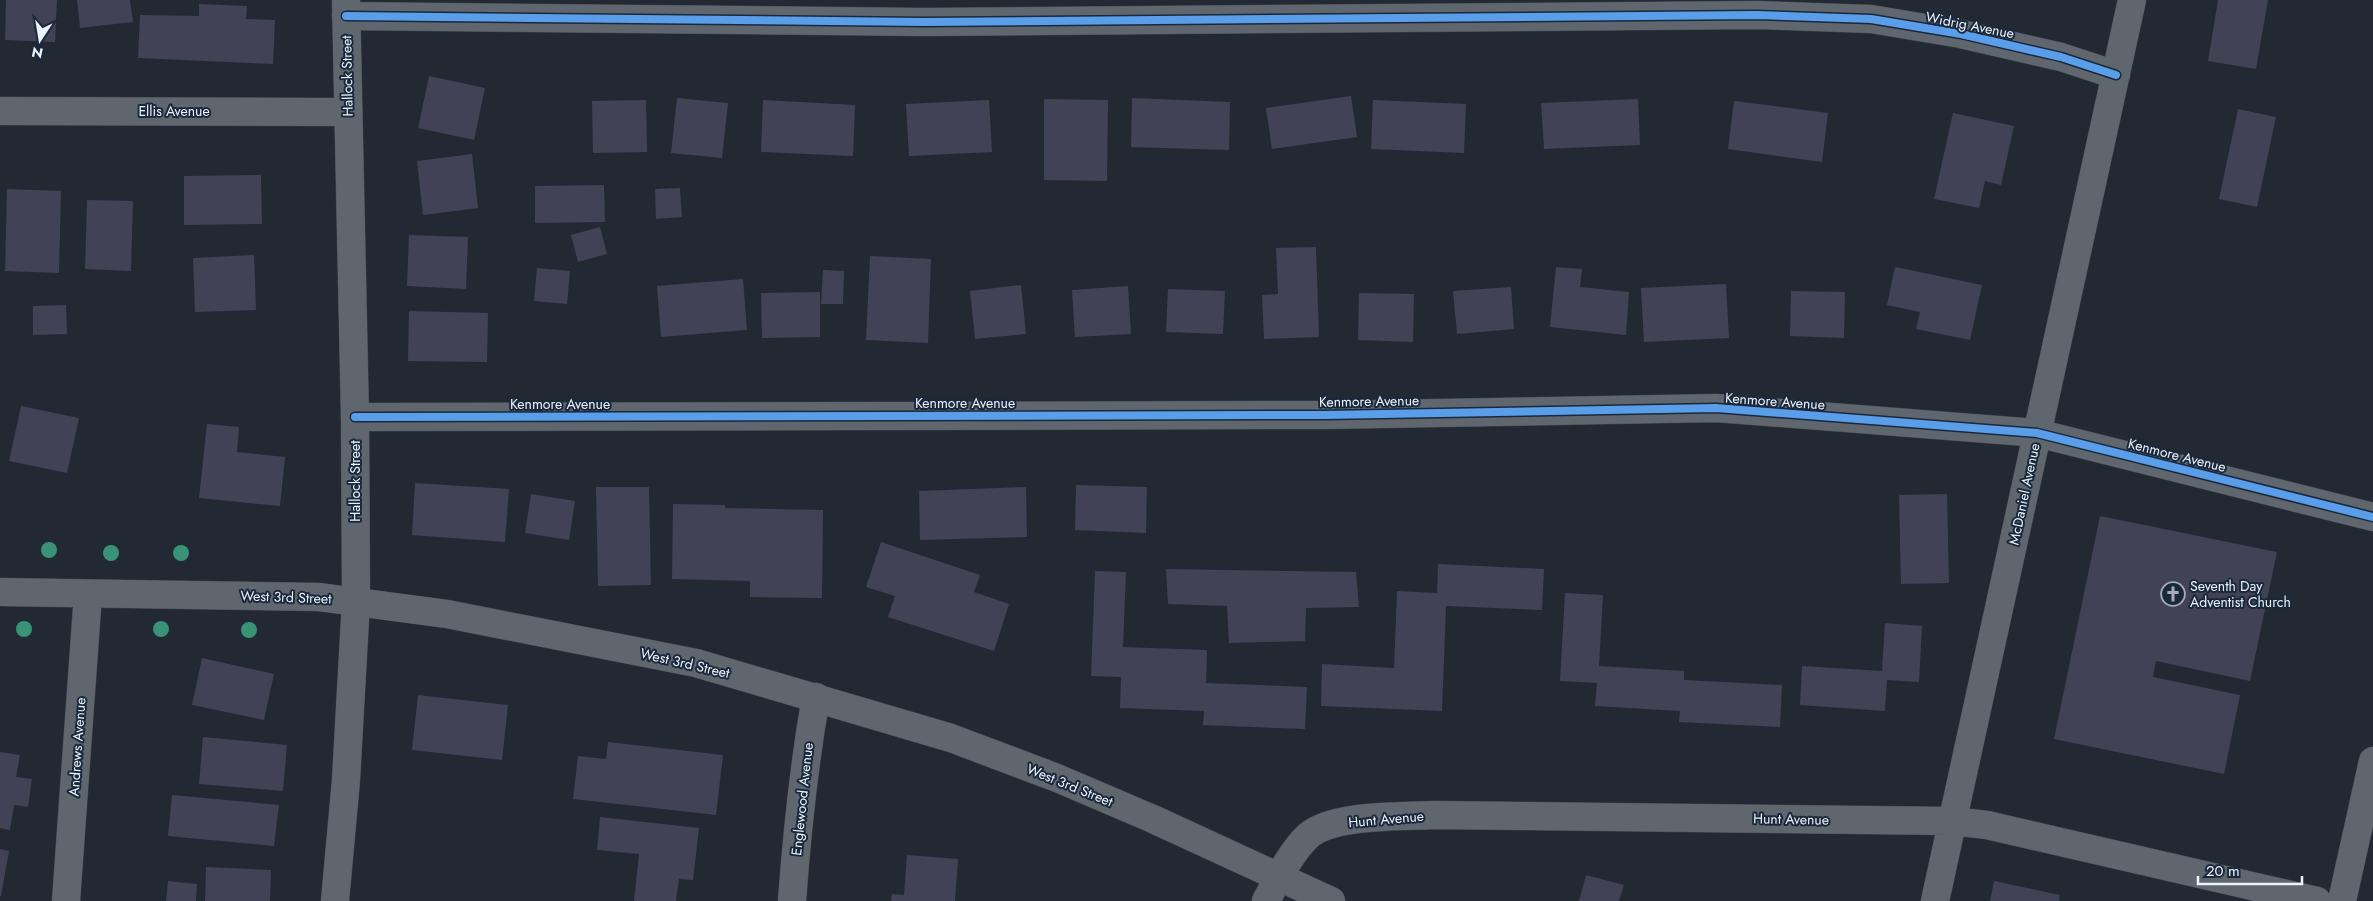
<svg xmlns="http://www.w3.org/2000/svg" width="2373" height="901" viewBox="0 0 2373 901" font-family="Jost,sans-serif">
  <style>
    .building { fill: #424256 }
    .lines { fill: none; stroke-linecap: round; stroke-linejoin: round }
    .minor-casing { stroke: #41474f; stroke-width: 29 }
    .tertiary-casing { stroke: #41474f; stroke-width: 29 }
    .minor { stroke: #60666e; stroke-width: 28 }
    .tertiary { stroke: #60666e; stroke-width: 28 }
    .cycleway-casing { stroke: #1a283b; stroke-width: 11 }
    .cycleway { stroke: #5a9eea; stroke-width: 8 }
    .tree { fill: #3b9377 }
    .labels { text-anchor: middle; stroke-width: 4; stroke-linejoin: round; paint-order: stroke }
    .street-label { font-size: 14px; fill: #ebf3fd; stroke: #1a283b }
    .poi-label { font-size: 14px; fill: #ebf3fd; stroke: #1a283b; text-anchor: start }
  </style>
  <rect width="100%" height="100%" fill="#222933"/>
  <path class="building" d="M 6,0 L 57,0 L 55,42 L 5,40 Z
    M 77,0 L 130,0 L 133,22 L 80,28 Z
    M 2218,0 L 2268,0 L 2256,69 L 2208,61 Z
    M 199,4 L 247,6 L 246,19 L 275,20 L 273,64 L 138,58 L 140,15 L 199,16 Z
    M 429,76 L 485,88 L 474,140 L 418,128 Z
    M 1351,96 L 1357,137 L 1272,149 L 1266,108 Z
    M 677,98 L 728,103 L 722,158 L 671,153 Z
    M 1132,98 L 1230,102 L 1229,150 L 1131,147 Z
    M 1044,99 L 1108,100 L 1107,181 L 1044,180 Z
    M 1638,99 L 1640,145 L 1544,149 L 1541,103 Z
    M 646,100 L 647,152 L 593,153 L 592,101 Z
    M 763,100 L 855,105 L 853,156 L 761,152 Z
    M 989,100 L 992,152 L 909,156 L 906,104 Z
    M 1373,100 L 1466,104 L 1464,153 L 1371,149 Z
    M 1734,101 L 1828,113 L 1822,162 L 1728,149 Z
    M 2238,109 L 2276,117 L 2257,207 L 2219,199 Z
    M 1953,113 L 2014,126 L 2001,185 L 1985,181 L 1979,208 L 1934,199 Z
    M 472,154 L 478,208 L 423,215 L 417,161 Z
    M 261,175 L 262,224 L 184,225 L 184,176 Z
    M 604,185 L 605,222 L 535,223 L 535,186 Z
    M 680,188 L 682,217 L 656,219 L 655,189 Z
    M 7,189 L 61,191 L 59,273 L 5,271 Z
    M 87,200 L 133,201 L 131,271 L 85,269 Z
    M 600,227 L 607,254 L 578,262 L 571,235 Z
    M 409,235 L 468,237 L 466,289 L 407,286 Z
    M 1316,247 L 1319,337 L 1264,339 L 1262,295 L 1278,294 L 1276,248 Z
    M 254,255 L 256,310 L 195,312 L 193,258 Z
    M 870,256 L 931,259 L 928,343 L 866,340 Z
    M 1556,267 L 1582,269 L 1580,287 L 1629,292 L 1626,335 L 1550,327 Z
    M 1895,267 L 1982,285 L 1970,340 L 1916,329 L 1920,312 L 1887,305 Z
    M 537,268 L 570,271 L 567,304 L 534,301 Z
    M 823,270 L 844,271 L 843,304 L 821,304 Z
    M 743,279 L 747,330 L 661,337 L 657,286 Z
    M 1726,284 L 1729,338 L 1644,342 L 1641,288 Z
    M 1021,285 L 1026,334 L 975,339 L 970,291 Z
    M 1128,286 L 1131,334 L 1075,337 L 1072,290 Z
    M 1511,287 L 1514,329 L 1457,334 L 1453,291 Z
    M 1168,289 L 1225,291 L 1223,334 L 1166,332 Z
    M 1791,291 L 1845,292 L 1844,338 L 1790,336 Z
    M 820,292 L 820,337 L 762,338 L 761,293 Z
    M 1359,293 L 1414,294 L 1413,342 L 1358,340 Z
    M 66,305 L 67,334 L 33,335 L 33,306 Z
    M 409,311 L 488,313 L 487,362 L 408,361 Z
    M 21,406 L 79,418 L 67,473 L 9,461 Z
    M 207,424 L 239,427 L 237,452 L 285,457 L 280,506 L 199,498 Z
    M 415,483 L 509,489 L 505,542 L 412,535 Z
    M 1076,485 L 1147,487 L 1146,533 L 1075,530 Z
    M 596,487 L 649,487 L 651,585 L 598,586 Z
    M 1026,487 L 1027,537 L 920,540 L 919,491 Z
    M 531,494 L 575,501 L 569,540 L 525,533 Z
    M 1947,494 L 1949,583 L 1901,584 L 1899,495 Z
    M 673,504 L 725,505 L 725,508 L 823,510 L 822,598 L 750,597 L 750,581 L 672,579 Z
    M 2100,516 L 2277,552 L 2250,681 L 2156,661 L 2153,677 L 2240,695 L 2224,774 L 2054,739 Z
    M 881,542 L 980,575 L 974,592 L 1009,604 L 994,651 L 888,617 L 895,596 L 866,587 Z
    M 1438,564 L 1544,569 L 1542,610 L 1446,606 L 1442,711 L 1321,706 L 1322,664 L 1394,668 L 1397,591 L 1437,593 Z
    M 1166,569 L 1356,572 L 1359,607 L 1306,608 L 1305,641 L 1229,643 L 1227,606 L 1168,604 Z
    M 1095,571 L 1126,572 L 1123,647 L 1207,650 L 1206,683 L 1307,687 L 1305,729 L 1203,725 L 1204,711 L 1120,708 L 1121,677 L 1091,676 Z
    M 1565,593 L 1603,595 L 1599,666 L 1684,671 L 1684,680 L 1782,685 L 1780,727 L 1679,722 L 1680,711 L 1595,706 L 1597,683 L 1560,681 Z
    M 1885,623 L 1922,626 L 1919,682 L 1887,680 L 1885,711 L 1800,705 L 1802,666 L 1882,671 Z
    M 202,658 L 274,674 L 264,720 L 192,705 Z
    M 418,695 L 508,705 L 502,760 L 412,750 Z
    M 203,737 L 287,745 L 283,791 L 199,784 Z
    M 608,742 L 723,755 L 716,815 L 573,799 L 578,756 L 606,759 Z
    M 0,752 L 20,755 L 16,777 L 32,779 L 28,807 L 14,805 L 10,830 L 0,828 Z
    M 172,795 L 279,805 L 274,846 L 168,836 Z
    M 600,817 L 699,828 L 693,880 L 679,879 L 676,901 L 634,901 L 639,854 L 597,850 Z
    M 0,849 L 9,851 L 1,896 L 0,896 Z
    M 907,855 L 958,859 L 955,901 L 891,901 L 892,894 L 904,895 Z
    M 206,867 L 271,870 L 270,901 L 205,901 Z
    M 1586,875 L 1624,885 L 1619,901 L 1579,901 Z
    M 168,881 L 197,884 L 196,901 L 166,901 Z
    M 1994,881 L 2060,895 L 2059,901 L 1990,901 Z"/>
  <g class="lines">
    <g class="minor-casing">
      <path id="minor" d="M 346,16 L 924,22 L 1757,15 L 1871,19 L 1961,34 L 2061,57 L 2116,75
        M 0,111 L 348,112
        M 355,417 L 1325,415 L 1716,408 L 2037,433 L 2373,517
        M 66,901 L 88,594
        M 792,901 C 797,832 804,765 816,697
        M 1266,901 C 1277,880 1291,852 1308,836 C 1332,814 1401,817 1433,815 L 1952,821 L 1987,825 L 2317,901
        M 1935,901 L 2132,0
        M 2342,901 L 2373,761"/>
    </g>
    <g class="tertiary-casing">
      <path id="tertiary" d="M 0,592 L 319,597 L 447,614 L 696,663 L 951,738 L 1057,778 L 1153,819 L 1331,901
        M 335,901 L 346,780 L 356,601 L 355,417 L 346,0"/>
    </g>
    <use href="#minor" class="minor"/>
    <use href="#tertiary" class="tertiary"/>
    <g class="cycleway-casing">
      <path id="cycleway" d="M 346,16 L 924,22 L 1757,15 L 1871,19 L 1961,34 L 2061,57 L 2116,75
        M 355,417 L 1325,415 L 1716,408 L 2037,433 L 2373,517"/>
    </g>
    <use href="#cycleway" class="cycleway"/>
  </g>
  <g class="tree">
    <circle cx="49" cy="550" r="8"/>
    <circle cx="111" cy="553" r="8"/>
    <circle cx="181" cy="553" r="8"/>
    <circle cx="24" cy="629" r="8"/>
    <circle cx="161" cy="629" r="8"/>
    <circle cx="249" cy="630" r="8"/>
  </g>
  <defs>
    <g id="church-ring" transform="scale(1.25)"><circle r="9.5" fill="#1a283b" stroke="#a5acb6" stroke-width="1.5"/><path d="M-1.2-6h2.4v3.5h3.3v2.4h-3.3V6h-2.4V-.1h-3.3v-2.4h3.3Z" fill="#a5acb6"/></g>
  </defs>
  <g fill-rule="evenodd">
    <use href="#church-ring" x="2173" y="594"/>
  </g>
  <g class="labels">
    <g class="street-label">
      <text transform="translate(1970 25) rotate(11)" y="5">Widrig Avenue</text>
      <text transform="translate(347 76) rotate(-91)" y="5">Hallock Street</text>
      <text x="174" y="116">Ellis Avenue</text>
      <text transform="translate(1369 401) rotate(-1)" y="5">Kenmore Avenue</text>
      <text transform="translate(1775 401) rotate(4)" y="5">Kenmore Avenue</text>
      <text x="965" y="408">Kenmore Avenue</text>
      <text x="560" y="409">Kenmore Avenue</text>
      <text transform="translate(2177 455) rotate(14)" y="5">Kenmore Avenue</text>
      <text transform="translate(355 481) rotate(-90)" y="5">Hallock Street</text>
      <text transform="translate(2024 494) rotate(-78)" y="5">McDaniel Avenue</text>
      <text transform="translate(286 597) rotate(2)" y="5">West 3rd Street</text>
      <text transform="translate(685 663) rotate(13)" y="5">West 3rd Street</text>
      <text transform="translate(77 747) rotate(-86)" y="5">Andrews Avenue</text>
      <text transform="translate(1070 785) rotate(22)" y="5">West 3rd Street</text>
      <text transform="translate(802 799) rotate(-84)" y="5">Englewood Avenue</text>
      <text transform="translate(1386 819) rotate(-5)" y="5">Hunt Avenue</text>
      <text transform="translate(1791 819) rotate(1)" y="5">Hunt Avenue</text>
    </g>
    <g class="poi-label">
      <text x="2190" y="591">Seventh Day<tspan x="2190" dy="16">Adventist Church</tspan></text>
    </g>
  </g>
  <g transform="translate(40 40) rotate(192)" stroke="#1a283b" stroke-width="4" paint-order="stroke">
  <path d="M0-4L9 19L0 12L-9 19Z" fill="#ebf3fd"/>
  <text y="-8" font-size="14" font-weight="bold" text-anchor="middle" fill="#ebf3fd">N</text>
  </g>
  <path d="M2198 876v8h104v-8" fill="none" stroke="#ebf3fd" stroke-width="2.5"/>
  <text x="2206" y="876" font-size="15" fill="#ebf3fd" stroke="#1a283b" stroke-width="4" paint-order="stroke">20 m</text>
</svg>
